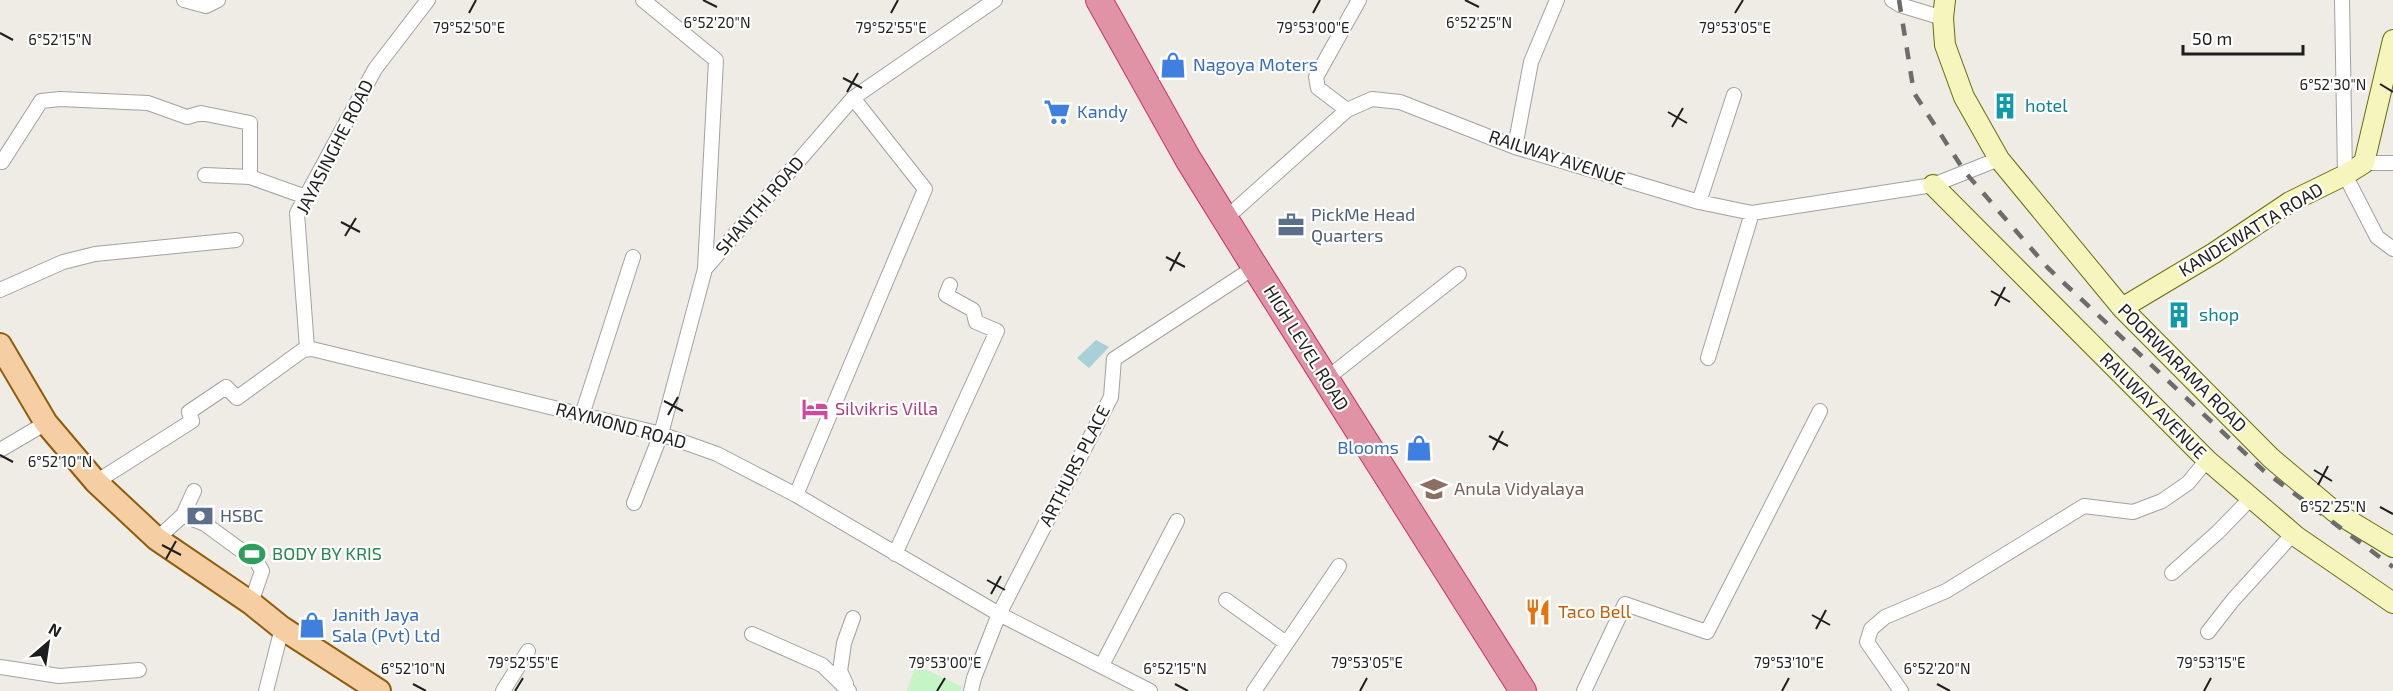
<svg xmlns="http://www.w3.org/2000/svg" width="2393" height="691" viewBox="0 0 2393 691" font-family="'Exo 2',sans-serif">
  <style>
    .park { fill: #c5f5c7 }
    .water { fill: #a9d0d9 }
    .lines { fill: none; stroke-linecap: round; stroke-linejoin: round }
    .street-casing { stroke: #a2a2a2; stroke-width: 16 }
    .secondary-casing { stroke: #686e0d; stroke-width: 22 }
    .primary-casing { stroke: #8e5c0b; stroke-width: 26 }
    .highway-casing { stroke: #cd316f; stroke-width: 28 }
    .street { stroke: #fff; stroke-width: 14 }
    .secondary { stroke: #f5f5bd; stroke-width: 20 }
    .primary { stroke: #f5cea4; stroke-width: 22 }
    .highway { stroke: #e093a5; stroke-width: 26 }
    .rail { stroke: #6c6c6c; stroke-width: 4.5; stroke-dasharray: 12 12; stroke-linecap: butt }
    .ticks { fill: none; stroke: #1e1e1e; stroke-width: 2 }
    .labels { text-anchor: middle; stroke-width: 4.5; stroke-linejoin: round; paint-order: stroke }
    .shop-label { font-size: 18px; fill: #366cbe; stroke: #fff; text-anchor: start }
    .culture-label { font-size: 18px; fill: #0d838f; stroke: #fff; text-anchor: start }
    .street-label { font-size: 18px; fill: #1e1e1e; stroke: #fff }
    .service-label { font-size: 18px; fill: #4e5e75; stroke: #fff; text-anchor: start }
    .hotel-label { font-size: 18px; fill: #b23c85; stroke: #fff; text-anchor: start }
    .education-label { font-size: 18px; fill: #785e54; stroke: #fff; text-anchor: start }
    .leisure-label { font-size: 18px; fill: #27864d; stroke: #fff; text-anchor: start }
    .food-label { font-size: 18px; fill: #c56008; stroke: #fff; text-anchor: start }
    .ticks-label { font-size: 15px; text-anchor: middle; fill: #1e1e1e; stroke: #fff; stroke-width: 4.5; stroke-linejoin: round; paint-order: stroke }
  </style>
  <rect width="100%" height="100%" fill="#efebe5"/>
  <path class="park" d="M 916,665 L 962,687 L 961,691 L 907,691 Z"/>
  <path class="water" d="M 1096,340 L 1109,347 L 1089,368 L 1077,358 Z"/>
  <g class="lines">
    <g class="street-casing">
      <path id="street" d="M 184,0 L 206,6 L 218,0
        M 643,0 L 716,60 L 705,269 L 853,98 L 995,0
        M 1892,0 L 1900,5 L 1943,18
        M 2342,0 L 2345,175 L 2377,237 L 2393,249
        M 1347,110 L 1318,88 L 1316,77 L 1359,0
        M 1515,147 L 1531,62 L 1557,0
        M 2,162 L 41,101 L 60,99 L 148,103 L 187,117 L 201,113 L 250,123 L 250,177 L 306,197
        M 2364,163 L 2393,163
        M 205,175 L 250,177
        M 1699,202 L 1734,95
        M 1225,219 L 1347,110 L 1372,99 L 1400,102 L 1515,147 L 1699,202 L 1752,213 L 1933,185 L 1999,159
        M 0,290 L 63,262 L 95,254 L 236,240
        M 307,348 L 297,213 L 375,69 L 428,0
        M 1708,358 L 1752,213
        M 1326,379 L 1459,274
        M 582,415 L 633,257
        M 0,450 L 46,423
        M 96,482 L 192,421 L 189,412 L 226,387 L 237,398 L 303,350 L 312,349 L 661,434 L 717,454 L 796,495 L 999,614 L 1150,691
        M 796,495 L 925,189 L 853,98
        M 634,503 L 661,434 L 705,269
        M 183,515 L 205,524 L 257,562 L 262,571 L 251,603
        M 157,539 L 183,515 L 194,491
        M 895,554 L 997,331 L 976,322 L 973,310 L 946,295 L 950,285
        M 2172,573 L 2218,532 L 2251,498
        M 1226,600 L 1286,643
        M 2208,632 L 2233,600 L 2293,534
        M 752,634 L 822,665 L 849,691
        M 1102,665 L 1177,521
        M 0,667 L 59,676 L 139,670
        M 846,684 L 840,671 L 844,643 L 853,618
        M 266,691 L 282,628
        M 503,691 L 528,651
        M 971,691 L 974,678 L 999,614 L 1111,397 L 1114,359 L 1255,267
        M 1254,691 L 1339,566
        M 1584,691 L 1625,604 L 1707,632 L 1820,411
        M 1901,691 L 1867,642 L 1871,629 L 1885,617 L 1946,591 L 2084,506 L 2133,512 L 2162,501 L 2188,483 L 2207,460"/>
    </g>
    <g class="secondary-casing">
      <path id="secondary" d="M 1945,0 L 1943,18 L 1945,45 L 1964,97 L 1999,159 L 2122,308 L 2271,458 L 2335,512 L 2393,547
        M 1933,185 L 2207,460 L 2297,537 L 2393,603
        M 2122,308 L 2214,253 L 2290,202 L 2345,175 L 2364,163 L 2393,40"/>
    </g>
    <g class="primary-casing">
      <path id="primary" d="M 0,345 L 46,423 L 96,482 L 157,539 L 251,603 L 282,628 L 379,691"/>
    </g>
    <g class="highway-casing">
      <path id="highway" d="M 1099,0 L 1188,159 L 1255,267 L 1523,691"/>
    </g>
    <use href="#street" class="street"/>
    <use href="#secondary" class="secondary"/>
    <use href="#primary" class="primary"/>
    <use href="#highway" class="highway"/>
    <path class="rail" d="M 1899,0 L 1914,93 L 1965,172 L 2048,268 L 2264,471 L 2393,567"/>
  </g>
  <path class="ticks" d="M 703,0 L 717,7M 1465,0 L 1479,7M 469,13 L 476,0M 891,13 L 898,0M 1313,13 L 1320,0M 1735,13 L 1743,0M 0,33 L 13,40M 843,78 L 862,88M 2380,84 L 2393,92M 847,92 L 858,73M 1668,112 L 1687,123M 1672,127 L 1683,108M 341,222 L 360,232M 345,236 L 356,218M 1166,257 L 1185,267M 1170,271 L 1180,252M 1991,291 L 2010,302M 1995,306 L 2005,287M 664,401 L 683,411M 668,415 L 678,397M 1489,436 L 1508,446M 1493,450 L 1503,431M 0,455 L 13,462M 2314,470 L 2332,481M 2318,485 L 2328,466M 2380,507 L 2393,514M 162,545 L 181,555M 166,559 L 176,541M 987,580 L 1005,590M 991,594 L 1001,576M 1812,615 L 1830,625M 1816,629 L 1826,610M 413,684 L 426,691M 1175,684 L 1188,691M 1937,684 L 1950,691M 515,691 L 523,678M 937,691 L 945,678M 1360,691 L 1367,678M 1782,691 L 1789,678M 2204,691 L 2211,678"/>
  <defs>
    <g id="shop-bare" transform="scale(2.07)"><path d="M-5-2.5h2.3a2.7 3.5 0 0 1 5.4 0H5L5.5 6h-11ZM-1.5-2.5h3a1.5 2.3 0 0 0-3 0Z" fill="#3f7fe0" stroke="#fff" stroke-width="2.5" paint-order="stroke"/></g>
    <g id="building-bare" transform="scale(2.07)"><path d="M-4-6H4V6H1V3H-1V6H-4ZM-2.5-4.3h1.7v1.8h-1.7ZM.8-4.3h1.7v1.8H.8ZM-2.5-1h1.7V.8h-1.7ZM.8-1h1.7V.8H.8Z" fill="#0f9aa8" stroke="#fff" stroke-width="2.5" paint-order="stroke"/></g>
    <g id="supermarket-bare" transform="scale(2.07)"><path d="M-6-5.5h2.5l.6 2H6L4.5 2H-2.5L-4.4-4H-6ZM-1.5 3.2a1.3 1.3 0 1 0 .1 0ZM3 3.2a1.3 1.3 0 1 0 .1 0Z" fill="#3f7fe0" stroke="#fff" stroke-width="2.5" paint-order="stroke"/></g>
    <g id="office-bare" transform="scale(2.07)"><path d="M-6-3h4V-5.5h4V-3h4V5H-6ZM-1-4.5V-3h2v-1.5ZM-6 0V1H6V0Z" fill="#5c6f8a" stroke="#fff" stroke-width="2.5" paint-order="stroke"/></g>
    <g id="hotel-bare" transform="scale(2.07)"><path d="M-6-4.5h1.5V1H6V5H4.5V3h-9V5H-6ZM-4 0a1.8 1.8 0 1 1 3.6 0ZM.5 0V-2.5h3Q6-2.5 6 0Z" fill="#d1479c" stroke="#fff" stroke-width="2.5" paint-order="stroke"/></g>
    <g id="school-bare" transform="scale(2.07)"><path d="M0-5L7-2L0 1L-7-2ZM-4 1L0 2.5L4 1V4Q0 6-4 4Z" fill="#8d6e63" stroke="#fff" stroke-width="2.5" paint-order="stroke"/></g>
    <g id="bank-bare" transform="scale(2.07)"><path d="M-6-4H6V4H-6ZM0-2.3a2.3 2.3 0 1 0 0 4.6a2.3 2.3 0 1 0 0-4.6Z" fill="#5c6f8a" stroke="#fff" stroke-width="2.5" paint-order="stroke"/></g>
    <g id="stadium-bare" transform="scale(2.07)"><path d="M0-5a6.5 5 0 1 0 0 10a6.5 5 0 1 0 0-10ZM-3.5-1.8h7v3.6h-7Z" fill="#2e9e5b" stroke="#fff" stroke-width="2.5" paint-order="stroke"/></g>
    <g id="restaurant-bare" transform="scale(2.07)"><path d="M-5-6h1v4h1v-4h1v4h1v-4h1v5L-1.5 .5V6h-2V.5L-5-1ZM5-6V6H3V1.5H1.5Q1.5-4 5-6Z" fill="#e8710a" stroke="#fff" stroke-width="2.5" paint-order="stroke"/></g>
  </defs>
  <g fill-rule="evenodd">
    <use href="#shop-bare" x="1173" y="65"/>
    <use href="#building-bare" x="2005" y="106"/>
    <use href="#supermarket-bare" x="1057" y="112"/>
    <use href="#office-bare" x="1291" y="225"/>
    <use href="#building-bare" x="2179" y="315"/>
    <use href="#hotel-bare" x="815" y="409"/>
    <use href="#shop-bare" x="1419" y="448"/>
    <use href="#school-bare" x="1434" y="489"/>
    <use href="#bank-bare" x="200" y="516"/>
    <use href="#stadium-bare" x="252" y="554"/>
    <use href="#restaurant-bare" x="1538" y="612"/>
    <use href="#shop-bare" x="312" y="625"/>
  </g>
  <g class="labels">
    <g class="shop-label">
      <text x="1193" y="71">Nagoya Moters</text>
      <text x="1077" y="118">Kandy</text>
      <text x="1399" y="454" text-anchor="end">Blooms</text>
      <text x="332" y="621">Janith Jaya<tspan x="332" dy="21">Sala (Pvt) Ltd</tspan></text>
    </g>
    <g class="culture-label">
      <text x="2025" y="112">hotel</text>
      <text x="2199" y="321">shop</text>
    </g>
    <g class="street-label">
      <text transform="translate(335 147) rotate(-63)" y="6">JAYASINGHE ROAD</text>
      <text transform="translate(1557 158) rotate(18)" y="6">RAILWAY AVENUE</text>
      <text transform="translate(760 206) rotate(-49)" y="6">SHANTHI ROAD</text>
      <text transform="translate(2251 230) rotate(-31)" y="6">KANDEWATTA ROAD</text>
      <text transform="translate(1306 348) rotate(58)" y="6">HIGH LEVEL ROAD</text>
      <text transform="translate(2182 368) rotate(45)" y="6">POORWARAMA ROAD</text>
      <text transform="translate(2153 406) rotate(45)" y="6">RAILWAY AVENUE</text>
      <text transform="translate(621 426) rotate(15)" y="6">RAYMOND ROAD</text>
      <text transform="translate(1075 466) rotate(-63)" y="6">ARTHURS PLACE</text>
    </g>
    <g class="service-label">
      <text x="1311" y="221">PickMe Head<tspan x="1311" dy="21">Quarters</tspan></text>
      <text x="220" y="522">HSBC</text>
    </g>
    <g class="hotel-label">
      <text x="835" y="415">Silvikris Villa</text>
    </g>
    <g class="education-label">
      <text x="1454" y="495">Anula Vidyalaya</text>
    </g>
    <g class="leisure-label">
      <text x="272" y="560">BODY BY KRIS</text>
    </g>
    <g class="food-label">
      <text x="1558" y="618">Taco Bell</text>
    </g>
  </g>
  <g class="ticks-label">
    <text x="717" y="28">6°52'20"N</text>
    <text x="1479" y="28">6°52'25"N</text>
    <text x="469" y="33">79°52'50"E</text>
    <text x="891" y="33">79°52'55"E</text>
    <text x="1313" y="33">79°53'00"E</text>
    <text x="1735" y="33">79°53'05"E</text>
    <text x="60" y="45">6°52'15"N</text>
    <text x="2333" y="90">6°52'30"N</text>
    <text x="60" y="467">6°52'10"N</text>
    <text x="2333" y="512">6°52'25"N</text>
    <text x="523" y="668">79°52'55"E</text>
    <text x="945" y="668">79°53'00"E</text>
    <text x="1367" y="668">79°53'05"E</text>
    <text x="1789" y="668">79°53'10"E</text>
    <text x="2211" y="668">79°53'15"E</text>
    <text x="413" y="674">6°52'10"N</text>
    <text x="1175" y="674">6°52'15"N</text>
    <text x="1937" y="674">6°52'20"N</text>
  </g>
  <g transform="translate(48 643) rotate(29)" stroke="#ffffff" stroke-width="4.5" paint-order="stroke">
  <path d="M0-4.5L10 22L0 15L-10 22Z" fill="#1e1e1e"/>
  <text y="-9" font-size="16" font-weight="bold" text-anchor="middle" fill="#1e1e1e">N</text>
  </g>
  <path d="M2183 45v9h120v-9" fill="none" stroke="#1e1e1e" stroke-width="3"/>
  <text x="2192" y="45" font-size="18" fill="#1e1e1e" stroke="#ffffff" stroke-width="4.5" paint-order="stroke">50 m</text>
</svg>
